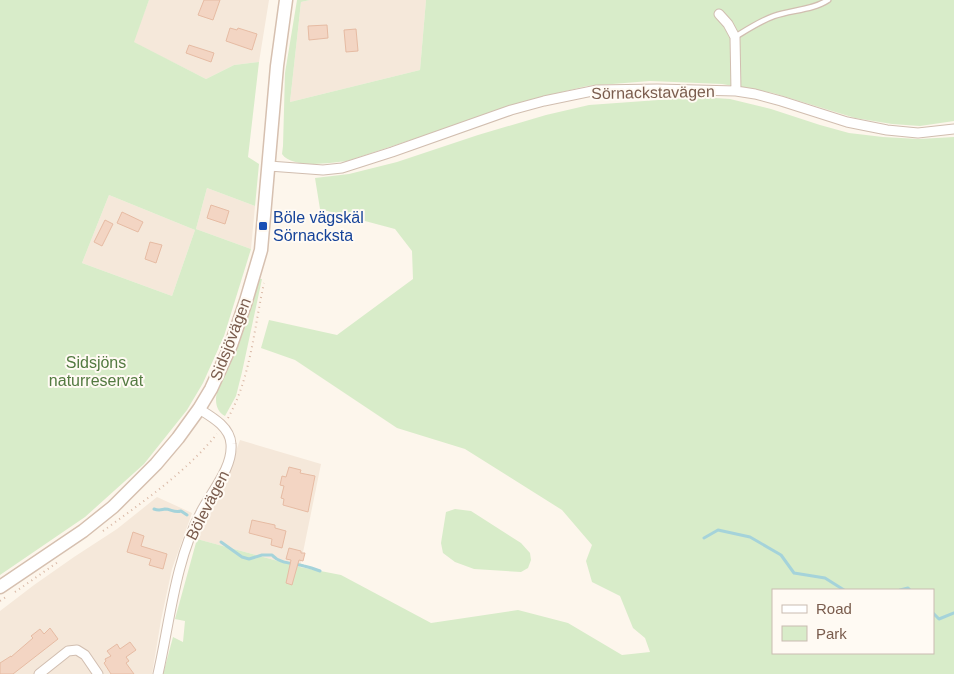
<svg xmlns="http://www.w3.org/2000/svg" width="954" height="674" viewBox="0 0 954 674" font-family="Arial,sans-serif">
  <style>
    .residential { fill: #f5e8da }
    .green { fill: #d8ecc9; fill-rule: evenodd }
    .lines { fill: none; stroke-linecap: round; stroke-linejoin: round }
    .stream { stroke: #a5d3da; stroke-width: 3 }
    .building { fill: #f3d5c3; stroke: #e6bba3 }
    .lane-casing { stroke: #d1beb0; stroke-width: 7 }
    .street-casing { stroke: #d1beb0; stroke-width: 11 }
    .secondary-casing { stroke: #d6c0b0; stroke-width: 15 }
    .path { stroke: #d9b8a5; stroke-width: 2; stroke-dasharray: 1 4; stroke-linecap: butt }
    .lane { stroke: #fff; stroke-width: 4.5 }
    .street { stroke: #fff; stroke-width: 9 }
    .secondary { stroke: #fff; stroke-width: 12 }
    .transit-dot { fill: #1a4fb4; stroke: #fffaf3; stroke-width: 2 }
    .labels { text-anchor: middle; stroke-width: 4; stroke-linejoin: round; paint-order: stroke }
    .street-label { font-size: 16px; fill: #7a5c4d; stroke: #fffaf3 }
    .transit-label { font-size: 16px; fill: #164399; stroke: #fffaf3; text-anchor: start }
    .park-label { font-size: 16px; fill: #537a41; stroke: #fffaf3 }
  </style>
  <rect width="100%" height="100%" fill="#fdf6ec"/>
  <path class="residential" d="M 149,0 L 269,0 L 259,62 L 234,65 L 206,79 L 133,42 Z
    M 310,0 L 426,0 L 420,70 L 290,102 L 301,2 Z
    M 207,188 L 255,206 L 251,249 L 196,229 Z
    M 109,195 L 195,230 L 172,296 L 82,263 Z
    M 240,440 L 321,464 L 300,567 L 197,539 L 222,491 Z
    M 157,497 L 192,513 L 172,569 L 161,620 L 152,674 L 103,674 L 84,648 L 78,653 L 95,674 L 0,674 L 0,611 L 34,585 L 74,557 L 117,529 Z"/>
  <path class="green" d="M 0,0 L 149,0 L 134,42 L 206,79 L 234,65 L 259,62 L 248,157 L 259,164 L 255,206 L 207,188 L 196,229 L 251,249 L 224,336 L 203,383 L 187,410 L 144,464 L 85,517 L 0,575 ZM 109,195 L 195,230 L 172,296 L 82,263 Z
    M 297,0 L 310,0 L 301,2 L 290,102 L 420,70 L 426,0 L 954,0 L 954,121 L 920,126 L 892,124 L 855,118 L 773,93 L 722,84 L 650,81 L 587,86 L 541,97 L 347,161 C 331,163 292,169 282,154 L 283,146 L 285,73 Z
    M 700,97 L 730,99 L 771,109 L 820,125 L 849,133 L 883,137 L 919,139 L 954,137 L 954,674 L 163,674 L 173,637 L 183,642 L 185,621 L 175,619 L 197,539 L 300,567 L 341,575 L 431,623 L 518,610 L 568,623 L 622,655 L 650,652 L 645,638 L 633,628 L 620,596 L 592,582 L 586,561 L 592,545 L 562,510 L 465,449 L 397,428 L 295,360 L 261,348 L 269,320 L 337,335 L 413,279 L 412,251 L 395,229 L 320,209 L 315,178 L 349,174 L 397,162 L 478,135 L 546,115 L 589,105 ZM 773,590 L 933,590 L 933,653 L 773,653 Z
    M 260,279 L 262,279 L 242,372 L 236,396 L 225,416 C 219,413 216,407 216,400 C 216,387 231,362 236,350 C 245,327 251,302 260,279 Z
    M 455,509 L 471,511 L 521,543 L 530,553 L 531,560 L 528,568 L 521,572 L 474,569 L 455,562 L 443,553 L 441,543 L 446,512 Z"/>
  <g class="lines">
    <path class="stream" d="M 154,509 C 159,511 160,510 165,509 C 171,509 174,513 181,511 L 187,515
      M 704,538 L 718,530 L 750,537 L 781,555 L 794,573 L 825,578 L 844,590
      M 221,542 L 242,557 L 249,559 L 262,555 L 272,555 C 280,564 293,563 304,566 C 309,567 315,569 320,571
      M 900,590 L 908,588 L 910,590
      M 933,613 L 939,619 L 954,613"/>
  </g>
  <path class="building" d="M 204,0 L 220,0 L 213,20 L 198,15 Z
    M 327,25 L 328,38 L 309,40 L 308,26 Z
    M 230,28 L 237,30 L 238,28 L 257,34 L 252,50 L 226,41 Z
    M 356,29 L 358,51 L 346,52 L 344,30 Z
    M 189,45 L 214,53 L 211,62 L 186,53 Z
    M 211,205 L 229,211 L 225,224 L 207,218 Z
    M 122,212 L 143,222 L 138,232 L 117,223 Z
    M 105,220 L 113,224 L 102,246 L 94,242 Z
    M 150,242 L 162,245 L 156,263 L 145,259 Z
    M 289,467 L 301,470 L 300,473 L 315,476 L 308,512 L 283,505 L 284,499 L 281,498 L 284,486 L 280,485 L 282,476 L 286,477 Z
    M 252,520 L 275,525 L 275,528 L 286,531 L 282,548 L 271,545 L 272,539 L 249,533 Z
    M 133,532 L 144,536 L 141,546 L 167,554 L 163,569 L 149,565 L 151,559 L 127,552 Z
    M 289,548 L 301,551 L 301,553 L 305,553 L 303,561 L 299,560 L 292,585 L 286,583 L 291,560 L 286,559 Z
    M 50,628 L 58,639 L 13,674 L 0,674 L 0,663 L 11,656 L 11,657 L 33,638 L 31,636 L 40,629 L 44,634 Z
    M 130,642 L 136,650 L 126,657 L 129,661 L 126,663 L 134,674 L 111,674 L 104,663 L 106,661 L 105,659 L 111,656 L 107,651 L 117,644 L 120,649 Z"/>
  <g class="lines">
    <g class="lane-casing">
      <path id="lane" d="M 735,37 C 748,29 760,21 774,16 C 791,10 813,10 828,0"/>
    </g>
    <g class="street-casing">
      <path id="street" d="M 719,14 L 728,24 L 735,37 L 736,91
        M 269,166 L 323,170 L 342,168 L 392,152 L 511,110 L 544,101 L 597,90 L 657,89 L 736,91 L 755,94 L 781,101 L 847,122 L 887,130 L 918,133 L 954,129
        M 39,674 L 68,651 L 77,650 L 85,655 L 98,674
        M 158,674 C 170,621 175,561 201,512 C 211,492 233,468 231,444 C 230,427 212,417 199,409"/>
    </g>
    <g class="secondary-casing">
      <path id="secondary" d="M 0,587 L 83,531 L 113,507 L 156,464 L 178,438 L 199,409 L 211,389 L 231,345 L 246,301 L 261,250 L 277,66 L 286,0"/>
    </g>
    <path class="path" d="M 228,418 C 251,377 254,328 264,283
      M 103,531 C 144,501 185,473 217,434
      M 15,592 L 58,562
      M 0,601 L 6,597"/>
    <use href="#lane" class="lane"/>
    <use href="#street" class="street"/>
    <use href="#secondary" class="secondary"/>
  </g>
  <rect class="transit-dot" x="258" y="221" width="10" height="10" rx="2.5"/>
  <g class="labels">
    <g class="street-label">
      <text transform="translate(653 92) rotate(-1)" y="6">Sörnackstavägen</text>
      <text transform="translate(230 339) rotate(-69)" y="6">Sidsjövägen</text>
      <text transform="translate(207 505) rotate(-63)" y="6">Bölevägen</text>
    </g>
    <g class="transit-label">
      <text x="273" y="223">Böle vägskäl<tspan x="273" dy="18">Sörnacksta</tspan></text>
    </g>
    <g class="park-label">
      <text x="96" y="368">Sidsjöns<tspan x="96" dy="18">naturreservat</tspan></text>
    </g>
  </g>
  <rect x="772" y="589" width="162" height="65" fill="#fffaf3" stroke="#cabbb1"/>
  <rect x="782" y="605" width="25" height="8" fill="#ffffff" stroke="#cabbb1"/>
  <text x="816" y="614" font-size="15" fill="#7a5c4d">Road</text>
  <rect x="782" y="626" width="25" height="15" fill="#d8ecc9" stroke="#cabbb1"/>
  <text x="816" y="639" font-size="15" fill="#7a5c4d">Park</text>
</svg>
